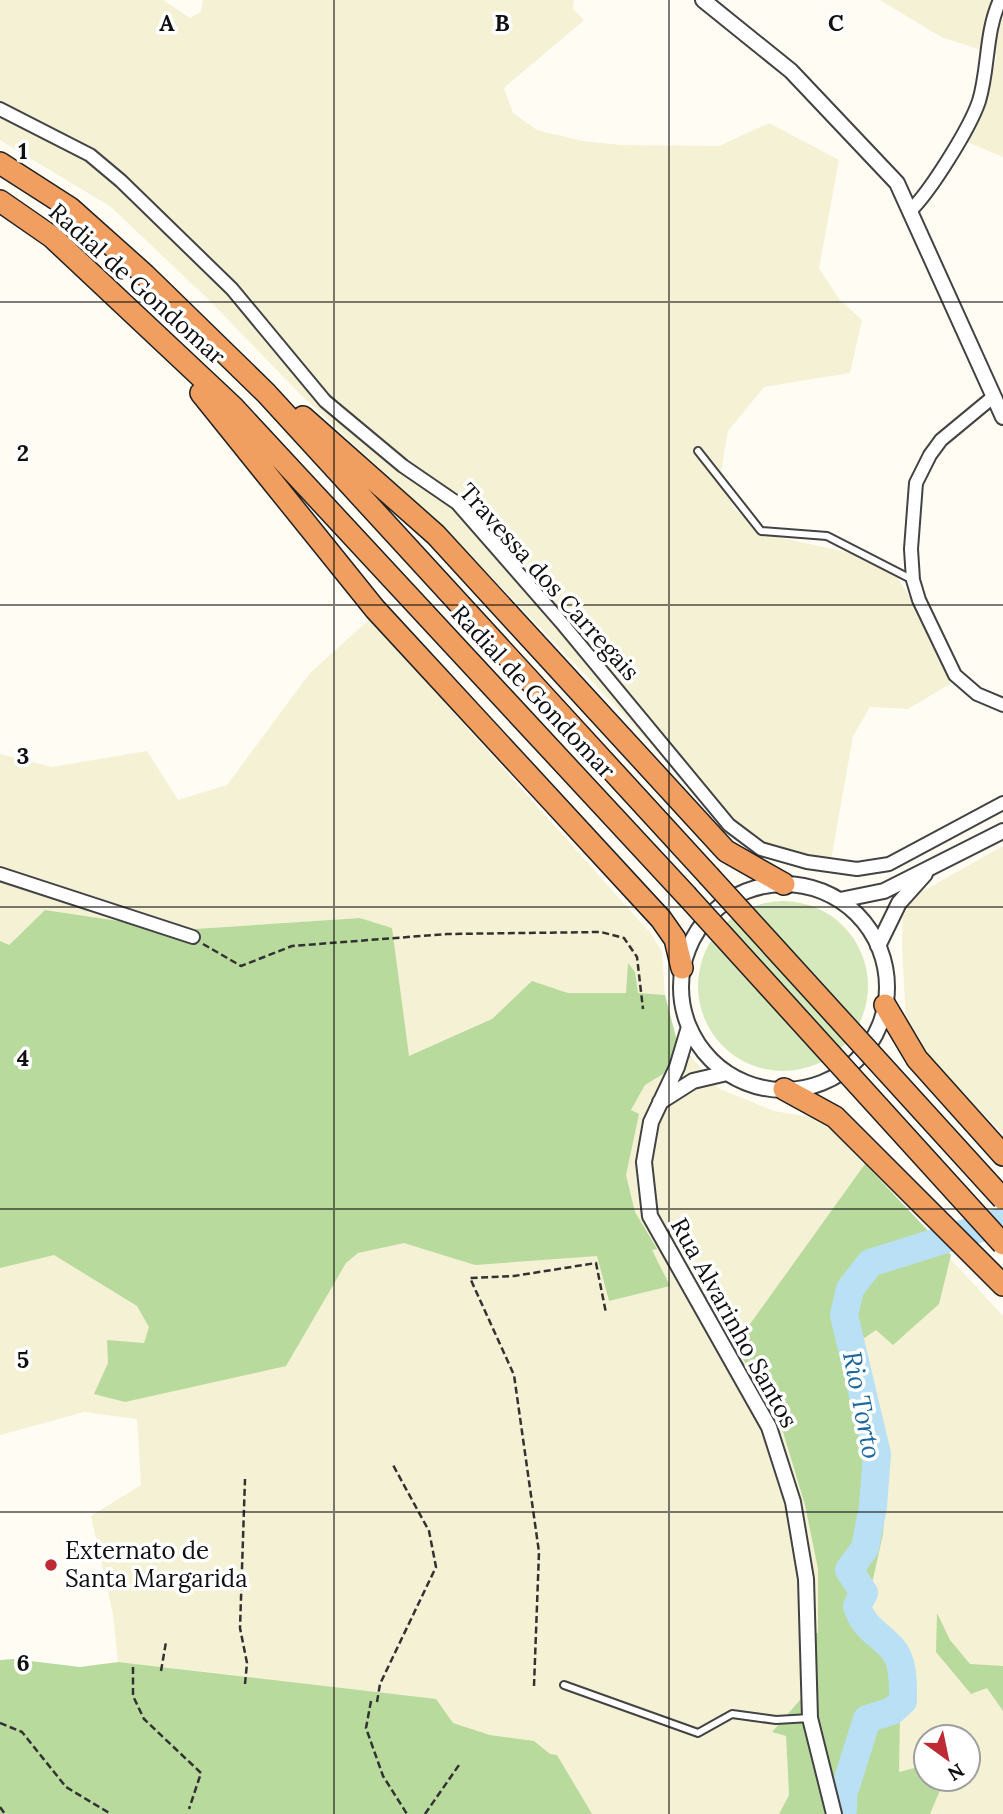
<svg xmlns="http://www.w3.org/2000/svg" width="1003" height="1814" viewBox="0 0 1003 1814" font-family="Lora,serif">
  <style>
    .farmland { fill: #f5f1d4; fill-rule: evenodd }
    .green { fill: #d5e9bd }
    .forest { fill: #b9da9d }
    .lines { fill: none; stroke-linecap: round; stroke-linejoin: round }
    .river { stroke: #b9e0f5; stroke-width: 28 }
    .service-casing { stroke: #434343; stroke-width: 10 }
    .minor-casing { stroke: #434343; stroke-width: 16 }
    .tertiary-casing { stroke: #434343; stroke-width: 18 }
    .motorway-casing { stroke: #212121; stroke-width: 24 }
    .path { stroke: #323232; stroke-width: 2.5; stroke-dasharray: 7 3.5; stroke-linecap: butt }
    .service { stroke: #fff; stroke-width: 6 }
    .minor { stroke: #fff; stroke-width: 12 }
    .tertiary { stroke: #fff; stroke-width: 14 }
    .motorway { stroke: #f09f60; stroke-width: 21 }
    .motorway-bridge-casing { stroke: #212121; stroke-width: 24; stroke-linecap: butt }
    .motorway-bridge { stroke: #f09f60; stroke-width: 21 }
    .grid { fill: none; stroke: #101010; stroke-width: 2; stroke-opacity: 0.55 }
    .poi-dot { fill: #be2b35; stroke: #fff; stroke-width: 2.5 }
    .labels { text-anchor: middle; stroke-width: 7; stroke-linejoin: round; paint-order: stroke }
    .street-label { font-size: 24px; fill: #101010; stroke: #fff }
    .poi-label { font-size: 24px; fill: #101010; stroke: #fff; text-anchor: start }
    .water-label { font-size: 26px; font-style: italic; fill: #1b69a0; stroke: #fff }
    .grid-label { font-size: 23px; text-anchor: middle; font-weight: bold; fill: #101010; stroke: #fff; stroke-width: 7; stroke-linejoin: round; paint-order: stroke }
  </style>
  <rect width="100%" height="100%" fill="#fffcf4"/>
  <path class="farmland" d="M 0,0 L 163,0 L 190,18 L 201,12 L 203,0 L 574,0 L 573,9 L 584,20 L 504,88 L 513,113 L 537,130 L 582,141 L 621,145 L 719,146 L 769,123 L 839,160 L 819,268 L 839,299 L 862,320 L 850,373 L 764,387 L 728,431 L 721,471 L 734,509 L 777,537 L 887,561 L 922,617 L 950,684 L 908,709 L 870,707 L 853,736 L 831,860 L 768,851 L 725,828 L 629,720 L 448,532 L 301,395 L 210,301 L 111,207 L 0,140 Z
    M 880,0 L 1003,0 L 1003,157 L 965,141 L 987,95 L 997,55 L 941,37 Z
    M 370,619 L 652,935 L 662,952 L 665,995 L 627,993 L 399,1061 L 397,970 L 392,928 L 360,918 L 179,930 L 45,910 L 0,953 L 0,754 L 52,767 L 147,751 L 178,800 L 227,785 L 310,673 Z
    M 1003,846 L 1003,1134 L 918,1048 L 906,1026 L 902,944 L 903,916 L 914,896 Z
    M 691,1057 L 720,1089 L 774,1111 L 811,1117 L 832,1130 L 1003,1316 L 1003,1814 L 910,1814 L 813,1685 L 772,1732 L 786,1735 L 789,1795 L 779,1814 L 590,1814 L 534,1742 L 490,1735 L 453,1723 L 234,1675 L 118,1662 L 113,1614 L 91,1516 L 141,1485 L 137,1419 L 84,1412 L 0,1435 L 0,1231 L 364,1231 L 631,1205 L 615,1159 L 631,1110 L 645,1085 ZM 926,1737 L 968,1737 L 968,1779 L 926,1779 Z"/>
  <path class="green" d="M698 986a85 85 0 1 1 170 0a85 85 0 1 1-170 0Z"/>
  <path class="forest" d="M 45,910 L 179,930 L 360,918 L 392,928 L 409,1056 L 492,1019 L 532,981 L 568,993 L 626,993 L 628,963 L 635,972 L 638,993 L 665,995 L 677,1041 L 691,1057 L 645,1085 L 631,1110 L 639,1114 L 626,1175 L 635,1212 L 657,1249 L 652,1250 L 670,1286 L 609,1301 L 597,1256 L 475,1265 L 404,1243 L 358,1253 L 346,1263 L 286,1366 L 125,1402 L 94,1394 L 108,1363 L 107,1340 L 144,1343 L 149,1327 L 137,1306 L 54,1255 L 0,1268 L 0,941 L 9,945 Z
    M 865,1164 L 951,1255 L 939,1304 L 893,1345 L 876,1330 L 863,1339 L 843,1335 L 872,1453 L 887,1486 L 883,1534 L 865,1615 L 901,1649 L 907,1665 L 912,1700 L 900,1718 L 899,1772 L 926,1765 L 926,1779 L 944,1781 L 930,1814 L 779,1814 L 789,1795 L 786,1736 L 772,1732 L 813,1685 L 809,1635 L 818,1633 L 818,1569 L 805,1505 L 780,1422 L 735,1345 Z
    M 937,1613 L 950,1640 L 970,1664 L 1003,1666 L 1003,1711 L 987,1688 L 971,1694 L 936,1652 Z
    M 14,1659 L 80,1667 L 118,1662 L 436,1699 L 453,1723 L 490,1735 L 534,1741 L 550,1754 L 557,1755 L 592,1814 L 0,1814 L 0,1660 Z"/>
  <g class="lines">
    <path class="river" d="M 843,1809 L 843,1795 L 867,1719 L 892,1711 L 903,1701 C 903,1684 904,1661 892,1648 C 878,1633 863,1627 857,1606 L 864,1593 L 849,1570 L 865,1548 L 873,1506 L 877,1454 L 844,1315 L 850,1289 L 870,1263 L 1003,1221"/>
    <g class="service-casing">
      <path id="service" d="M 698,451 L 761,531 L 827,536 L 913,580
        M 564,1685 L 698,1733 L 732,1714 L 776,1720 L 810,1718"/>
    </g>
    <g class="minor-casing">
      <path id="minor" d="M 0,109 L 90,155 L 121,181 L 232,289 L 325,401 L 403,466 L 457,503 L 561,622 L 729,825 L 761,849 L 807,862 L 857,869 L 889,864 L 1003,803
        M 910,211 C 930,192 970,128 979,101 C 989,68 985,33 1000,0
        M 993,397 L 941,440 L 930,455 L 916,483 L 911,549 L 913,580 L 919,600 L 955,675 L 977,694 L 1003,705
        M 0,874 L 193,937"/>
    </g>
    <g class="tertiary-casing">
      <path id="tertiary" d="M 703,0 L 791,71 L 897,183 L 1003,417
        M681 987a103 103 0 1 1 206 0a103 103 0 1 1-206 0Z
        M 840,900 L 884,891 L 1003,831
        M 878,946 L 899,903 L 925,874
        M 689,1027 L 677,1067 L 651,1122 L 644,1162 L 650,1216 L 769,1427 L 793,1502 L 806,1579 L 810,1718 L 834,1814
        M 660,1102 L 693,1081 L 727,1073"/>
    </g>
    <g class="motorway-casing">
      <path id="motorway" d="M 0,163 L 70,208 L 145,275 L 266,393 L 708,875
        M 0,201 L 52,237 L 233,407 L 686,895
        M 201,393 L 375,609 L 661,919 L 675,939 L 682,968
        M 303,417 L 436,535 L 726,851 L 784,884
        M 885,1005 L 917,1059 L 1003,1155
        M 784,1089 L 835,1117 L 1003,1285"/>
    </g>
    <path class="path" d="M 203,944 L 241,966 L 292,946 L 447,934 L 601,932 L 624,938 L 637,957 L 643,1009
      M 133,1667 L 133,1696 L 144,1719 L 201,1773 L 189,1809
      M 161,1671 L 166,1642
      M 245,1684 L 247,1663 L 240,1628 L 245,1479
      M 534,1686 L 539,1552 L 514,1375 L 470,1278 L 514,1276 L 596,1263 L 606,1313
      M 371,1701 L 366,1728 L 383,1776 L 407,1814
      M 377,1702 L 380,1684 L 436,1567 L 429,1531 L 393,1465
      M 0,1723 L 22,1732 L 66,1787 L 111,1814
      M 0,1807 L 5,1814
      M 425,1814 L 459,1765"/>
    <use href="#service" class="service"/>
    <use href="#minor" class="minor"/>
    <use href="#tertiary" class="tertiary"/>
    <use href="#motorway" class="motorway"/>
    <g class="motorway-bridge-casing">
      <path id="motorway-bridge" d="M 708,875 L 1003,1199
        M 686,895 L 1003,1244"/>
    </g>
    <use href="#motorway-bridge" class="motorway-bridge"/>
  </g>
  <path class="grid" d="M 334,0 L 334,1814M 669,0 L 669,1814M 0,302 L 1003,302M 0,605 L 1003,605M 0,907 L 1003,907M 0,1209 L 1003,1209M 0,1512 L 1003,1512"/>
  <circle class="poi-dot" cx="51" cy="1565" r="7"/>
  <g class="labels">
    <g class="street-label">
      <text transform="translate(137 284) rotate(42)" y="8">Radial de Gondomar</text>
      <text transform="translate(549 582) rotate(48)" y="8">Travessa dos Carregais</text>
      <text transform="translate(533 692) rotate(47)" y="8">Radial de Gondomar</text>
      <text transform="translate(734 1323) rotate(61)" y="8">Rua Alvarinho Santos</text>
    </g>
    <g class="poi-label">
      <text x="65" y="1559">Externato de<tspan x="65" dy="28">Santa Margarida</tspan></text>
    </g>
    <g class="water-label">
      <text transform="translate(862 1405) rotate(79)" y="9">Rio Torto</text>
    </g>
  </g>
  <g class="grid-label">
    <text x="167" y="31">A</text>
    <text x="502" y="31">B</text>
    <text x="836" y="31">C</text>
    <text x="23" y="159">1</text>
    <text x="23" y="461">2</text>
    <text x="23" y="764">3</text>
    <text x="23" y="1066">4</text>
    <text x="23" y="1368">5</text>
    <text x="23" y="1671">6</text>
  </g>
  <g transform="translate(947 1758) rotate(147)"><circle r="33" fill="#ffffff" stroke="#9f9f9f" stroke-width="2"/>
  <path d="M0-5L12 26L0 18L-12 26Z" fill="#be2b35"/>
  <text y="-10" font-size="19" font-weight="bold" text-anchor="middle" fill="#101010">N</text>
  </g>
</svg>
